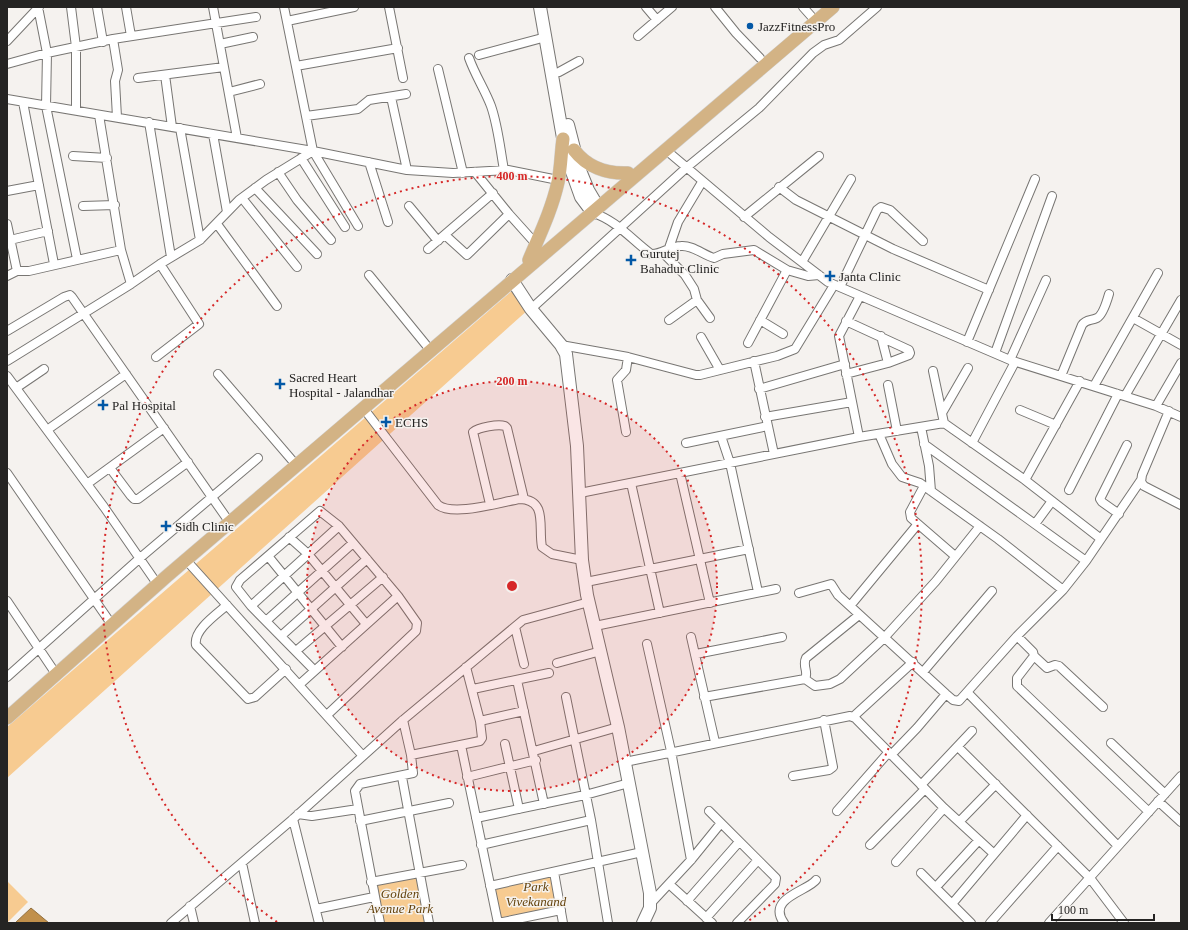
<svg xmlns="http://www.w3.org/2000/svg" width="1188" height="930" viewBox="0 0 1188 930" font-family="Georgia,serif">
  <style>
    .green { fill: #f7cb91 }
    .water { fill: #c1904b; stroke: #92703f }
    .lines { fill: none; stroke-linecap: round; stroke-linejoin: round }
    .street-casing { stroke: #787673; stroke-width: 10 }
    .secondary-casing { stroke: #787673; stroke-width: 14 }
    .primary-casing { stroke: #cfcfcf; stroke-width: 14 }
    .street { stroke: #fff; stroke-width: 8 }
    .secondary { stroke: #fff; stroke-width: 12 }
    .primary { stroke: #d3b385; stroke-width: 13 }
    .ring { fill: none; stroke: #d62828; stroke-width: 2; stroke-dasharray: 2 4 }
    .poi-dot { fill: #0358a6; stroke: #f5f2ef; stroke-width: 1.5 }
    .labels { text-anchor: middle; stroke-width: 3; stroke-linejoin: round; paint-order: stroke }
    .poi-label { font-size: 13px; fill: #252423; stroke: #f5f2ef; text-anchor: start }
    .park-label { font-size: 13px; font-style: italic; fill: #64420b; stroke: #f5f2ef }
    .centre { fill: #d62828; stroke: #f5f2ef; stroke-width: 2 }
    .ring-label { font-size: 12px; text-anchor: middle; font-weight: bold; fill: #d62828; stroke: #f5f2ef; stroke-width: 3; stroke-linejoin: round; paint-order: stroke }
  </style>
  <rect width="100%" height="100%" fill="#f5f2ef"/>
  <path class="green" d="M 513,290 L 529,309 L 7,778 L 7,727 Z
    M 553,872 L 559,907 L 497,918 L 490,886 Z
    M 420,873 L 429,923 L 381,923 L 373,882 Z
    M 7,881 L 28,902 L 7,923 Z"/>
  <path class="water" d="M 31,908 L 49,923 L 15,923 Z"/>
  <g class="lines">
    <g class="street-casing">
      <path id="street" d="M 38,7 L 47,53 L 46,106 L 77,259
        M 71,7 L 76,47 L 76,110
        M 97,7 L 103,42
        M 126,7 L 131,36
        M 213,7 L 237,138
        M 389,7 L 403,78
        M 646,7 L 657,20
        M 715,7 L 736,33 L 760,58
        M 803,7 L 811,16
        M 287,21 L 354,7
        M 638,36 L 672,7
        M 113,39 L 118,70 L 115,81 L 117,117
        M 7,41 L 39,7
        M 220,44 L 253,37
        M 479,55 L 546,37
        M 469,58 C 475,75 485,90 491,106 C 498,126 500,148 504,170
        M 7,64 L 47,53 L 113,39 L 256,17
        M 296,66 L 398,48
        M 438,69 L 463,173
        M 559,72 L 579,61
        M 165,75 L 172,127
        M 138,78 L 224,67
        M 229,92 L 260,84
        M 391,97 L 407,170
        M 7,99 L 313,151 L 407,170 L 453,173 L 508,170 L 558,180
        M 23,102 L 54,264
        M 306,116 L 358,109 L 369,100 L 406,94
        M 149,122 L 171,257
        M 180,128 L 200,240
        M 213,134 L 227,212
        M 666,150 L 769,237 L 828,282 L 1010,360 L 1156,406 L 1181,417
        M 313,151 L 358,226
        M 73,156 L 107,158
        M 301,158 L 345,227
        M 369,162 L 388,222
        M 278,172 L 297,200 L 331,240
        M 475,172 L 509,214 L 536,244
        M 779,187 L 796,200 L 893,249 L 989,290
        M 255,188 L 317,254
        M 7,191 L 39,185
        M 242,198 L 297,267
        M 83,206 L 115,205
        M 409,206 L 438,241
        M 593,213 C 616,220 632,240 651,254 C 661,255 670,246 681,246 C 693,245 703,255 714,258 L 723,254 L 754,250 L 787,270 L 808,276 L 819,275
        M 744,217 L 819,156
        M 7,224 L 17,271 L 7,276
        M 217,224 L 277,306
        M 445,235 L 467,255 L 509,214
        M 10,240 L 48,231
        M 669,248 L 678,222 L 702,182
        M 428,249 L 493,193
        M 121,250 L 131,284
        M 662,252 L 685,275 L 694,289 L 697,300 L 710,318
        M 802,262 L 851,179
        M 17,271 L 29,271 L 121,250 L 99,115
        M 369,275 L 431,351
        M 840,287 L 877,210 L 881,207 L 890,210 L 923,241
        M 531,309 L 686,168 L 759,108 L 813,53 L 824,45 L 839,40 L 877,7
        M 1133,318 L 1181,345
        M 669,320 L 697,300
        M 760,320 L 783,334
        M 846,321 L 909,350 L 910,353 L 909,355 L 888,363 L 846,374
        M 7,331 L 64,297 L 70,295 L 72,297 L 230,523
        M 881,336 L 888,363
        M 701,337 L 720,370
        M 967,342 L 1035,179
        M 748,343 L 787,270
        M 561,345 L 628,357 L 696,375 L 700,375 L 777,356 L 795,349 L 834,285
        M 995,353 L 1052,196
        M 156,357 L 199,324 L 160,264
        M 1010,360 L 1046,280
        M 7,361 L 131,284 L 160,264 L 200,240 L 239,200 L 266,180 L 313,151 L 284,7
        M 754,361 L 774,454
        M 933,371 L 944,423 L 1025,480 L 1101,539
        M 218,374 L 297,466
        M 7,376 L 104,507 L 158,585
        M 1061,376 L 1082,325 C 1086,319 1091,321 1097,318 C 1103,315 1107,301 1109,294
        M 888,385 L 897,431
        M 1094,386 L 1158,273
        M 16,388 L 44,369
        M 759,389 L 845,364
        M 1125,396 L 1181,300
        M 1156,406 L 1181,363
        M 364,409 L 438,505 C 454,517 500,502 520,499 C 548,500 538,527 542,547 L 552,554 L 582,560
        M 1020,410 L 1056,425
        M 1169,411 L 1142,475 L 1141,482 L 1144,486 L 1181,505
        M 942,413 L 968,368
        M 765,417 L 852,402
        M 921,427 L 929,466 L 931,491
        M 47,430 L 126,374
        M 626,432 L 617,380 L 626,370 L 628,357
        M 879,434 L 892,464 L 902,477 L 920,483 L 931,491 L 998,539 L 1063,590
        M 721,436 L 730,463 L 758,592
        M 859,437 L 839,336 L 860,296
        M 686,443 L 768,426
        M 972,443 L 1015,362
        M 924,444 L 1086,561
        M 110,468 L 131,496 L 134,499 L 138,499 L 188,462
        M 7,473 L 112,625
        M 680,473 L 710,603
        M 1025,480 L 1080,381
        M 631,483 L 660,613
        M 87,484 L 164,428
        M 924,486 L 910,512 L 911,518 L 955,556
        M 1069,490 L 1118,394
        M 580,493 L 859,437 L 944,423
        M 490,504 L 473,432 C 479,427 498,424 505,426 L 507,428 L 524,499
        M 1119,514 L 1102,502 L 1100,499 L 1127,445
        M 1035,524 L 1052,501
        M 289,537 L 308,554 L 366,624
        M 268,556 L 342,647
        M 186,560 L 363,756
        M 586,582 L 749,549
        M 799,593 L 831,584 L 838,595 L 946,694 L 953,700 L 959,701 L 1017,636 L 1063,590 L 1086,561 L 1141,480
        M 7,601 L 56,674
        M 227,605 C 217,614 193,630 196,645 L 248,699 L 255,697 L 286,669
        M 251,606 L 236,587 L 240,580 L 320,511 L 339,526 L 398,596 L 300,684
        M 850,606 L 917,525
        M 266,621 L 353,543
        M 595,626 L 776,589
        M 515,627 L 524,664
        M 281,636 L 367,559
        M 1017,636 L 1033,652 L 1034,656 L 1017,678 L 1017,686 L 1149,812
        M 691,637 L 715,742
        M 647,644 L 671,751 L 691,860
        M 296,651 L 383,577
        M 696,654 L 782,637
        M 1034,656 L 1047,668 L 1055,665 L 1059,666 L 1103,707
        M 557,663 L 601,651
        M 466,667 L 480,721 L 524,711
        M 314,670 L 251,606 L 339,526
        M 923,672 L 992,591
        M 7,677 L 140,558 L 258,458
        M 805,679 L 815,686 L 830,684 L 840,679 L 884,638 L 936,581 L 980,526
        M 517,680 L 544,804
        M 473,689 L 549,673
        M 967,692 L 1117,845
        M 566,697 L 591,820 L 608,923
        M 704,697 L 805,679 C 809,672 802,666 806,658 L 859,615
        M 327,715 L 416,631 L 417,623 L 398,596
        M 853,717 L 913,662
        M 1111,743 L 1165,794
        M 505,744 L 519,809
        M 461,745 L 498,923
        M 958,747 L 1090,878 L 1124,923
        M 534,751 L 618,727
        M 411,755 L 480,741 L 482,738 L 480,721
        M 891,755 L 917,728 L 946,694
        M 625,762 L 850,716 L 855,718 L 944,808 L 993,853
        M 793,776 L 829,770 L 833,767 L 824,720
        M 402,777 L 429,923
        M 467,777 L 536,760
        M 921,785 L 972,731
        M 1158,801 L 1181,822
        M 709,811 L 776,878 L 775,884 L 737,923
        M 837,811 L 888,753
        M 298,814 L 312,816 L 358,809
        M 476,818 L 585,795 L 629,783
        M 293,819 L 319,923
        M 360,821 L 449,803
        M 959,822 L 996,784
        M 481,845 L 591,820
        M 870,845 L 925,789
        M 896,862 L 944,808
        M 242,863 L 255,923
        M 554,872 L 563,923
        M 921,873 L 971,923
        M 371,882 L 462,865
        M 669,884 L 712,923
        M 490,886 L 642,852
        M 936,887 L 979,840
        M 687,901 L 739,842
        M 651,903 L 691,860 L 721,823
        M 952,904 L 1027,815
        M 190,906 L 194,923
        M 316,909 L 374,897
        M 706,918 L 758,860
        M 171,923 L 293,819 L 403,720 L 523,620 L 589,602
        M 380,923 L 355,791 L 360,784 L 413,773 L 411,755 L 403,720
        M 498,923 L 561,910
        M 784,923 C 766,898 808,891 816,880
        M 990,923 L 1058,846
        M 1049,923 L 1181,776"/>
    </g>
    <g class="secondary-casing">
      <path id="secondary" d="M 540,7 L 566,155 L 581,197 L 593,213
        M 568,125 L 579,168 L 588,190 L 598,207
        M 512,280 L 531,309 L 561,345 L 566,354 L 577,446 L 582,560 L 587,595 L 618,727 L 650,893 L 650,908 L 643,923"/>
    </g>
    <g class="primary-casing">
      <path id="primary" d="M 574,150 C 587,167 607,174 628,173
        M 529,260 C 540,234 552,209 558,182 C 561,168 561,153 563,139
        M 7,718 L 167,576 L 833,7"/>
    </g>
    <use href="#street" class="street"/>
    <use href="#secondary" class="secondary"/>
    <use href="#primary" class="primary"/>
  </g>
  <circle cx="512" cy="586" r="205" fill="#d62828" fill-opacity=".12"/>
  <g class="ring">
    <circle cx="512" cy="586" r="205"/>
    <path d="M277 922A410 410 0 1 1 747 922"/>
  </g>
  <g class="poi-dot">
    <circle cx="750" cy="26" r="4"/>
    <path d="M629 254h4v4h4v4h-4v4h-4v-4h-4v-4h4z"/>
    <path d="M828 270h4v4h4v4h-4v4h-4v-4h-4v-4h4z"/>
    <path d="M278 378h4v4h4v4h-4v4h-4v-4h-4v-4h4z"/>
    <path d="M101 399h4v4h4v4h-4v4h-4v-4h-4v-4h4z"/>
    <path d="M384 416h4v4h4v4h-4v4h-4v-4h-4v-4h4z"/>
    <path d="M164 520h4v4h4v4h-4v4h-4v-4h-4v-4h4z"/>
  </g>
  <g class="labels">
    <g class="poi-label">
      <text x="758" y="31">JazzFitnessPro</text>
      <text x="640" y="258">Gurutej<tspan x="640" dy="15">Bahadur Clinic</tspan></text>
      <text x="839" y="281">Janta Clinic</text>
      <text x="289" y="382">Sacred Heart<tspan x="289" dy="15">Hospital - Jalandhar</tspan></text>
      <text x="112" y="410">Pal Hospital</text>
      <text x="395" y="427">ECHS</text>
      <text x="175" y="531">Sidh Clinic</text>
    </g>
    <g class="park-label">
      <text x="536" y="891">Park<tspan x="536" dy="15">Vivekanand</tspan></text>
      <text x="400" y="898">Golden<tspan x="400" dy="15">Avenue Park</tspan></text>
    </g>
  </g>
  <circle cx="512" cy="586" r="6" class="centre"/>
  <g class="ring-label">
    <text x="512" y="180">400 m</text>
    <text x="512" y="385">200 m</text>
  </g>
  <rect width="1188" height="930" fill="none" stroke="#252423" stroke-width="16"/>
  <path d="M1052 914v6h102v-6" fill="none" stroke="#252423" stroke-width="2"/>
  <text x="1058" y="914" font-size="12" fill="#252423" stroke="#f5f2ef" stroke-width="3" paint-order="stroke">100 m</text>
</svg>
